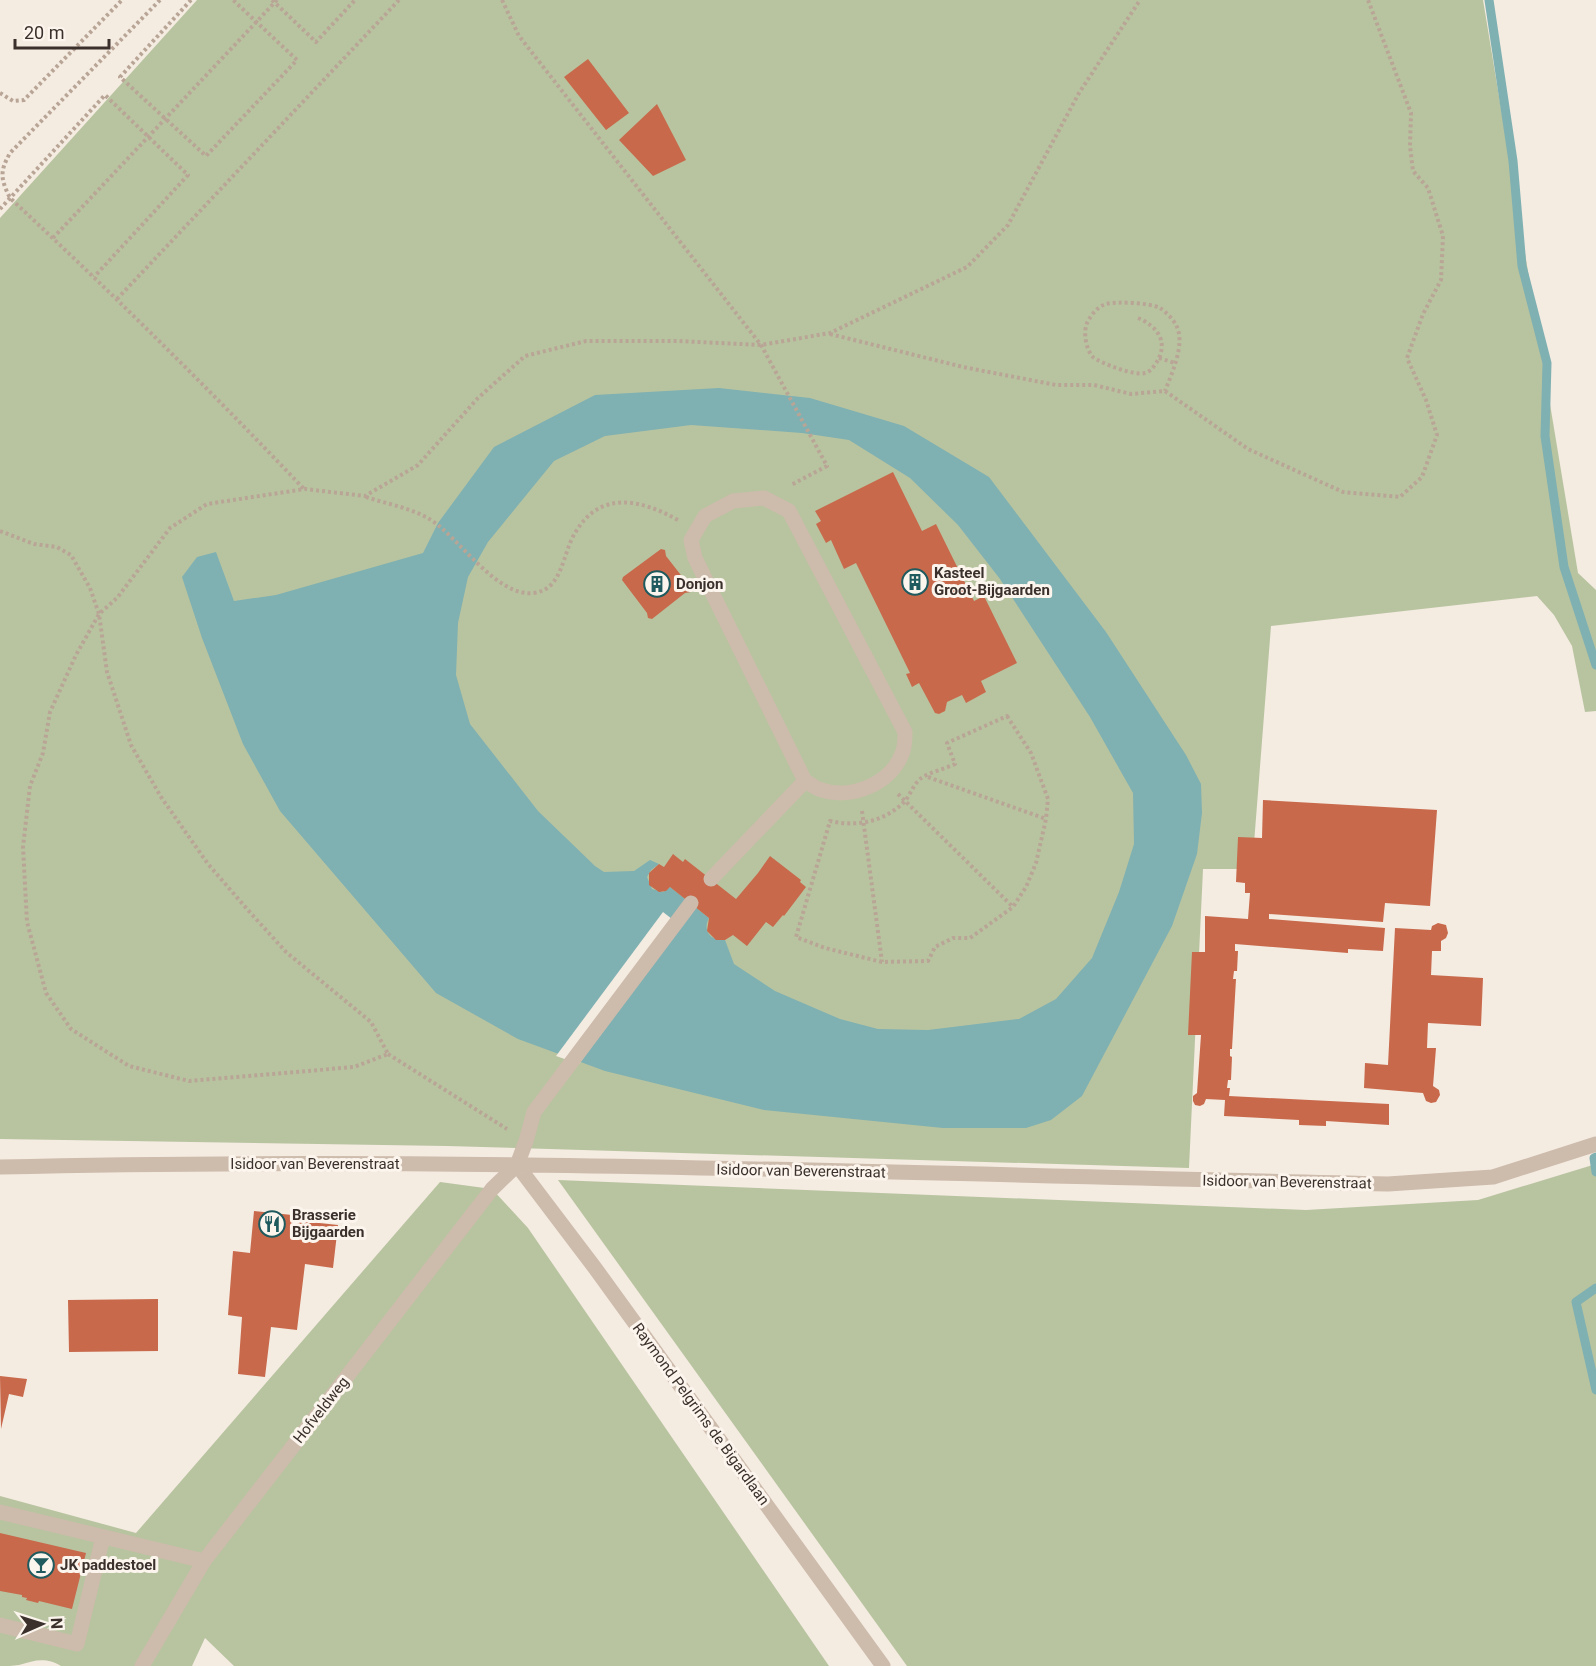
<svg xmlns="http://www.w3.org/2000/svg" width="1596" height="1666" viewBox="0 0 1596 1666" font-family="Roboto,sans-serif">
  <style>
    .green { fill: #b8c4a0 }
    .water { fill: #7fb0b2; fill-rule: evenodd }
    .pier { fill: #f4ebe1 }
    .lines { fill: none; stroke-linecap: round; stroke-linejoin: round }
    .stream { stroke: #7fb0b2; stroke-width: 9 }
    .building { fill: #c8694b }
    .path { stroke: #b9a596; stroke-width: 4; stroke-dasharray: 3 3; stroke-linecap: butt }
    .lane { stroke: #cdbbac; stroke-width: 15 }
    .street { stroke: #cdbbac; stroke-width: 15 }
    .labels { text-anchor: middle; stroke-width: 6; stroke-linejoin: round; paint-order: stroke }
    .poi-label { font-size: 15px; font-weight: bold; fill: #3b302b; stroke: #fbf5ee; text-anchor: start }
    .street-label { font-size: 15px; fill: #3b302b; stroke: #fbf5ee }
  </style>
  <rect width="100%" height="100%" fill="#f4ebe1"/>
  <path class="green" d="M 197,0 L 1483,0 L 1578,573 L 1596,590 L 1596,711 L 1585,712 L 1572,646 L 1554,615 L 1537,596 L 1271,626 L 1252,869 L 1203,869 L 1189,1168 L 447,1146 L 0,1139 L 0,218 Z
    M 1596,1164 L 1596,1666 L 907,1666 L 558,1180 L 1306,1210 L 1478,1200 Z
    M 440,1182 L 492,1189 L 528,1228 L 829,1666 L 234,1666 L 205,1638 L 192,1666 L 61,1666 C 46,1657 35,1660 19,1665 C 13,1666 6,1666 0,1666 L 0,1496 L 136,1533 Z"/>
  <path class="water" d="M 719,388 L 810,398 L 904,426 L 989,477 L 1106,632 L 1186,755 L 1201,784 L 1202,813 L 1197,854 L 1172,926 L 1082,1096 L 1051,1120 L 1026,1128 L 943,1128 L 764,1110 L 605,1071 L 518,1039 L 436,993 L 280,811 L 243,744 L 202,638 L 182,577 L 197,557 L 216,552 L 234,601 L 276,595 L 423,553 L 438,523 L 494,447 L 595,395 ZM 691,425 L 802,433 L 849,440 L 910,478 L 958,525 L 1000,579 L 1090,717 L 1133,793 L 1134,844 L 1119,892 L 1092,958 L 1056,999 L 1019,1019 L 928,1030 L 878,1029 L 840,1019 L 775,991 L 734,964 L 725,940 C 711,941 702,931 709,918 L 670,887 L 663,892 L 652,889 L 647,877 L 651,870 L 659,864 L 650,860 L 634,871 L 604,872 L 595,866 L 538,811 L 470,724 L 456,675 L 458,623 L 468,577 L 488,542 L 554,461 L 605,436 Z"/>
  <path class="pier" d="M 663,912 L 681,926 L 579,1064 L 556,1056 Z"/>
  <g class="lines">
    <path class="stream" d="M 1489,0 L 1513,161 L 1522,266 L 1547,363 L 1545,436 L 1564,567 L 1596,665
      M 1596,1157 L 1594,1158 L 1596,1172
      M 1596,1288 L 1576,1302 L 1596,1390"/>
  </g>
  <path class="building" d="M 588,59 L 629,113 L 606,130 L 564,77 Z
    M 657,104 L 686,160 L 653,176 L 619,140 Z
    M 893,472 L 922,531 L 936,524 L 974,601 L 984,596 L 1017,663 L 981,681 L 986,692 L 966,703 L 962,695 L 947,702 L 945,711 L 939,714 L 935,713 L 919,683 L 912,687 L 906,674 L 910,673 L 856,563 L 844,569 L 831,540 L 826,543 L 816,524 L 821,521 L 815,511 Z
    M 661,549 L 665,550 L 666,556 L 691,588 L 691,592 L 685,593 L 652,619 L 648,618 L 647,613 L 622,580 L 623,577 Z
    M 1263,800 L 1437,810 L 1430,906 L 1385,903 L 1383,922 L 1269,914 L 1269,919 L 1385,928 L 1383,951 L 1348,949 L 1348,953 L 1235,944 L 1235,951 L 1238,951 L 1237,971 L 1234,971 L 1233,979 L 1236,979 L 1232,1049 L 1230,1049 L 1230,1056 L 1232,1057 L 1231,1080 L 1228,1080 L 1227,1088 L 1230,1088 L 1229,1096 L 1389,1104 L 1389,1125 L 1326,1121 L 1326,1126 L 1299,1125 L 1299,1120 L 1224,1116 L 1225,1100 L 1206,1099 L 1204,1104 L 1200,1106 L 1195,1105 L 1193,1101 L 1193,1096 L 1197,1093 L 1201,1035 L 1188,1035 L 1192,952 L 1205,952 L 1205,916 L 1248,919 L 1250,893 L 1245,893 L 1245,883 L 1236,882 L 1238,837 L 1262,838 Z
    M 673,854 L 683,862 L 685,859 L 736,899 L 758,873 L 770,856 L 801,880 L 800,882 L 806,887 L 784,916 L 783,915 L 773,927 L 766,922 L 747,946 L 733,935 L 725,940 L 716,940 L 707,931 L 709,918 L 670,887 L 666,891 L 659,892 L 649,885 L 649,873 L 659,864 L 664,867 Z
    M 1438,923 L 1446,925 L 1448,933 L 1446,938 L 1441,941 L 1441,951 L 1432,951 L 1431,975 L 1483,978 L 1481,1026 L 1428,1023 L 1427,1048 L 1436,1048 L 1433,1086 L 1439,1090 L 1440,1095 L 1436,1102 L 1431,1103 L 1426,1101 L 1423,1093 L 1364,1088 L 1365,1063 L 1388,1065 L 1395,928 L 1431,930 L 1432,926 Z
    M 254,1211 L 311,1217 L 310,1222 L 338,1225 L 333,1268 L 305,1264 L 297,1330 L 271,1327 L 265,1377 L 238,1374 L 242,1317 L 228,1315 L 233,1251 L 250,1253 Z
    M 158,1299 L 158,1351 L 69,1352 L 68,1300 Z
    M 0,1376 L 27,1379 L 23,1397 L 9,1394 L 1,1429 Z
    M 0,1533 L 86,1553 L 72,1609 L 39,1601 L 38,1603 L 26,1600 L 27,1598 L 22,1597 L 22,1595 L 0,1591 Z"/>
  <g class="lines">
    <path class="path" d="M 160,0 L 10,153 C 0,171 0,178 10,198 C 111,292 209,389 304,489
      M 191,0 L 120,77 L 206,156 L 297,60 L 233,0
      M 272,0 L 316,42 L 355,0
      M 502,0 L 519,36 L 761,345 L 827,466 L 791,485
      M 0,93 L 13,101 L 24,100 L 122,0
      M 0,209 L 105,95 L 188,175 L 94,277
      M 53,238 L 277,0
      M 117,299 L 399,0
      M 1138,318 C 1157,326 1168,341 1158,360 C 1155,365 1151,372 1145,373 C 1135,376 1102,364 1093,357 C 1086,350 1083,332 1087,323 C 1091,315 1097,307 1106,304 C 1117,301 1151,303 1160,308 C 1165,311 1173,319 1176,325 C 1186,343 1172,373 1165,391
      M 830,334 L 963,367 L 1056,385 L 1094,385 L 1131,394 L 1165,391 L 1248,449 L 1343,492 L 1400,497 L 1422,477 L 1437,435 L 1426,400 L 1407,358 L 1423,314 L 1441,280 L 1443,236 L 1428,188 L 1413,171 L 1410,146 L 1411,113 L 1368,0
      M 1159,358 L 1175,363
      M 366,497 C 387,504 412,508 431,520 C 459,538 497,597 533,593 C 563,590 562,554 575,533 C 600,490 640,499 678,520
      M 0,531 L 34,544 L 57,547 L 71,555 L 90,588 L 99,614 L 107,672 L 131,745 L 161,797 L 208,864 L 247,909 L 286,952 L 371,1022 L 388,1054 L 354,1067 L 189,1081 L 129,1066 L 71,1029 L 46,993 L 27,922 L 23,847 L 30,786 L 43,753 L 50,712 L 76,655 L 99,614 L 117,598 L 170,528 L 207,504 L 305,489 L 365,496 L 418,465 L 478,398 L 525,356 L 586,341 L 678,341 L 761,345 L 830,333 L 967,267 L 1008,225 L 1079,93 L 1140,0
      M 1007,716 L 1031,753 L 1048,799 L 1046,819 L 1036,863 L 1026,887 L 1013,907 L 970,938 L 953,938 L 935,947 L 928,961 L 882,962 L 825,948 L 796,937 L 830,821 C 856,827 884,822 904,802 C 910,796 913,785 920,779 C 929,772 945,769 955,764 L 947,743 Z
      M 928,777 L 1046,819
      M 898,794 L 1013,907
      M 862,811 L 882,962
      M 388,1054 L 507,1129"/>
    <path class="lane" d="M 764,498 L 789,511 L 905,732 C 905,738 905,745 903,751 C 893,783 852,800 822,790 C 816,789 811,784 805,781 L 695,558 L 691,540 L 705,516 L 733,501 Z
      M 711,879 L 805,781
      M 0,1512 L 204,1561
      M 0,1625 L 77,1644 L 103,1537
      M 142,1666 L 204,1561 L 492,1189 L 517,1165 L 526,1141 L 534,1112 L 691,903"/>
    <path class="street" d="M 517,1165 L 595,1268 L 883,1666
      M 0,1167 C 463,1156 926,1174 1388,1184 L 1493,1177 L 1596,1144"/>
  </g>
  <defs>
    <g id="building-ring" transform="scale(1.35)"><circle r="9.5" fill="#fbf5ee" stroke="#1f5a5e" stroke-width="1.5"/><path d="M-4-6H4V6H1V3H-1V6H-4ZM-2.5-4.3h1.7v1.8h-1.7ZM.8-4.3h1.7v1.8H.8ZM-2.5-1h1.7V.8h-1.7ZM.8-1h1.7V.8H.8Z" fill="#1f5a5e"/></g>
    <g id="restaurant-ring" transform="scale(1.35)"><circle r="9.5" fill="#fbf5ee" stroke="#1f5a5e" stroke-width="1.5"/><path d="M-5-6h1v4h1v-4h1v4h1v-4h1v5L-1.5 .5V6h-2V.5L-5-1ZM5-6V6H3V1.5H1.5Q1.5-4 5-6Z" fill="#1f5a5e"/></g>
    <g id="bar-ring" transform="scale(1.35)"><circle r="9.5" fill="#fbf5ee" stroke="#1f5a5e" stroke-width="1.5"/><path d="M-6-5H6L.8 .8V4.5H3.5V6h-7V4.5H-.8V.8Z" fill="#1f5a5e"/></g>
  </defs>
  <g fill-rule="evenodd">
    <use href="#building-ring" x="915" y="582"/>
    <use href="#building-ring" x="657" y="584"/>
    <use href="#restaurant-ring" x="272" y="1224"/>
    <use href="#bar-ring" x="41" y="1565"/>
  </g>
  <g class="labels">
    <g class="poi-label">
      <text x="934" y="578">Kasteel<tspan x="934" dy="17">Groot-Bijgaarden</tspan></text>
      <text x="676" y="589">Donjon</text>
      <text x="292" y="1220">Brasserie<tspan x="292" dy="17">Bijgaarden</tspan></text>
      <text x="60" y="1570">JK paddestoel</text>
    </g>
    <g class="street-label">
      <text x="315" y="1169">Isidoor van Beverenstraat</text>
      <text transform="translate(801 1171) rotate(1)" y="5">Isidoor van Beverenstraat</text>
      <text transform="translate(1287 1182) rotate(1)" y="5">Isidoor van Beverenstraat</text>
      <text transform="translate(321 1410) rotate(-52)" y="5">Hofveldweg</text>
      <text transform="translate(701 1414) rotate(54)" y="5">Raymond Pelgrims de Bigardlaan</text>
    </g>
  </g>
  <g transform="translate(42 1624) rotate(87)" stroke="#fbf5ee" stroke-width="4.5" paint-order="stroke">
  <path d="M0-4.5L10 22L0 15L-10 22Z" fill="#3b302b"/>
  <text y="-9" font-size="16" font-weight="bold" text-anchor="middle" fill="#3b302b">N</text>
  </g>
  <path d="M15 39v9h94v-9" fill="none" stroke="#3b302b" stroke-width="3"/>
  <text x="24" y="39" font-size="18" fill="#3b302b" stroke="#fbf5ee" stroke-width="4.5" paint-order="stroke">20 m</text>
</svg>
